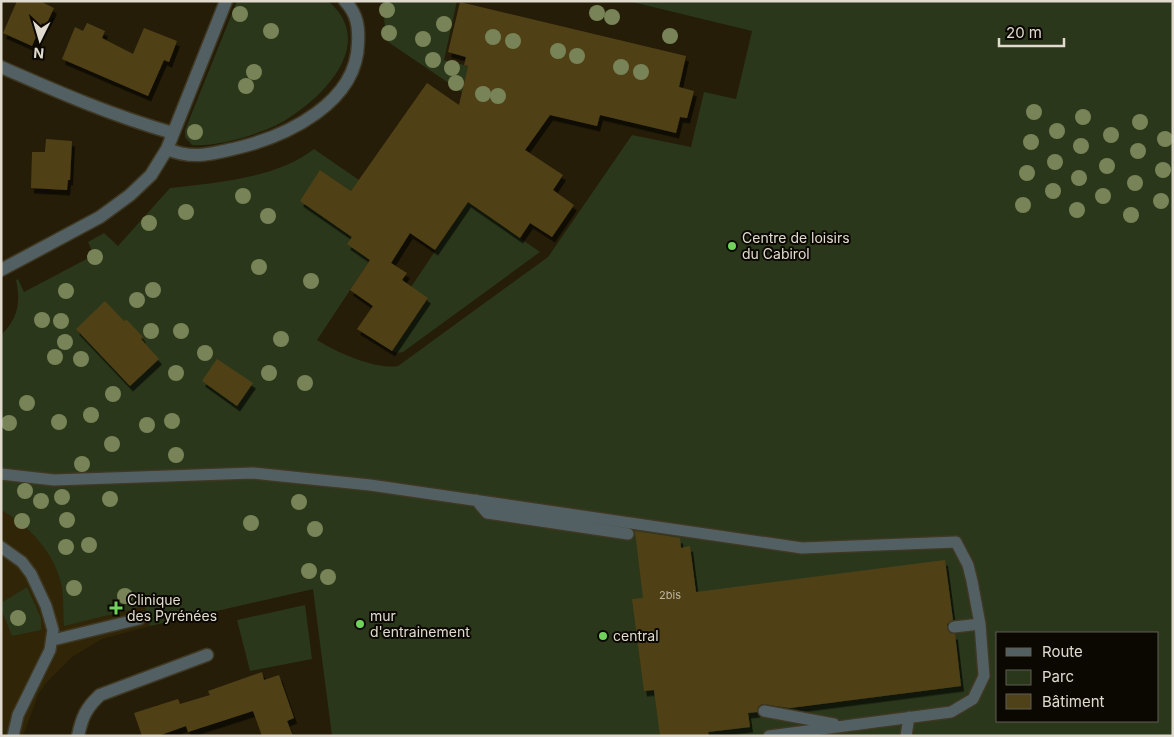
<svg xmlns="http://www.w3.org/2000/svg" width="1174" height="737" viewBox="0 0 1174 737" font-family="Inter,sans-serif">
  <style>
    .built { fill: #302507 }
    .green { fill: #2a371a; fill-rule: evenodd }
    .building { fill: #4f4118; filter: url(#shadow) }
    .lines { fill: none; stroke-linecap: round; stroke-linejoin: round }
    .lane-casing { stroke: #3f3823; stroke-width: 14 }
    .street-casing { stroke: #3f3823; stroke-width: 15 }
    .lane { stroke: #536063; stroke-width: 11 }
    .street { stroke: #536063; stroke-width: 12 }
    .tree { fill: #788457 }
    .poi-dot { fill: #71d25e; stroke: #0b0802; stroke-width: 2 }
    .labels { text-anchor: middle; stroke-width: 4; stroke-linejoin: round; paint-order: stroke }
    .number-label { font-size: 11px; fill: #bcb4a0 }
    .poi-label { font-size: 14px; fill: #e0dbce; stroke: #0b0802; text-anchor: start }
  </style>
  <defs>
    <filter id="shadow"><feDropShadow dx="3" dy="5.5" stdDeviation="0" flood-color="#0009"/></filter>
  </defs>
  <rect width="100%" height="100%" fill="#251d07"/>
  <path class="built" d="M 1,482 L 314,589 L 150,626 L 102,639 L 72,657 L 45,684 L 38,695 L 23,736 L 1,736 Z"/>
  <path class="green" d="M 237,1 L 328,1 C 378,43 323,98 284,121 C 262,134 217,147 192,145 L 185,137 L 185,130 Z
    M 382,1 L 457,1 L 444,60 L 468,66 L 462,92 L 388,42 C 384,36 385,12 382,1 Z
    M 628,1 L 1173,1 L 1173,736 L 332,736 L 313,589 L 150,626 L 145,606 L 64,626 C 63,613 64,597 61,583 C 54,553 29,525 1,510 L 1,335 C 18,319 21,302 16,280 L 18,279 L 24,292 L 94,255 L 88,242 L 104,233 L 118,246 L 170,188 C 215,183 278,178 314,149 L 359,180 L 351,191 L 320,170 L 356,231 L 370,260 L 317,340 C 336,352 376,370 398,366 L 548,257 L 632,135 L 691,147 L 704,92 L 736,99 L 752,31 ZM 998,633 L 1158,633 L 1158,721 L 998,721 Z
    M 468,202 L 540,252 L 403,352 L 398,353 L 392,351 L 428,299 L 411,287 Z
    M 27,587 L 41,618 L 41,630 L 12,636 L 1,609 L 1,603 Z
    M 305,605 L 312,659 L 250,671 L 237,620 Z"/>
  <path class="building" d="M 17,1 L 40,1 L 54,8 L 46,25 L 42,23 L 32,46 L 3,33 Z
    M 460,2 L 686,56 L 679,87 L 694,91 L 687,118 L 680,117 L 676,133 L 600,115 L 597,126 L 550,115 L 525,150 L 563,175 L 553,190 L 574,205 L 552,237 L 530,223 L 520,238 L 468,202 L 435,250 L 410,233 L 391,263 L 407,273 L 402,280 L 428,298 L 392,351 L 357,329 L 373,306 L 350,290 L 370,260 L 347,244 L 352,237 L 300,201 L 320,170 L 351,191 L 427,83 L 459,105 L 468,66 L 464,65 L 466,57 L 448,52 Z
    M 87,23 L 105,31 L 102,38 L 133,54 L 144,28 L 177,41 L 169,62 L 164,60 L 148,96 L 62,59 L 75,27 L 83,31 Z
    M 46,139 L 72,141 L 70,180 L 68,180 L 67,190 L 31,188 L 32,152 L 45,152 Z
    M 105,301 L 124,321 L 127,320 L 143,337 L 141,339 L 159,359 L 130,386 L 76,329 Z
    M 217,359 L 253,383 L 237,406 L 202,381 Z
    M 635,531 L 680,538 L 681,548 L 690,546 L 696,592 L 945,560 L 953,620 L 947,624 L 947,628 L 951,634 L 955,634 L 961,686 L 790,708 L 762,704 L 758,707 L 757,712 L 748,713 L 750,727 L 708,732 L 709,736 L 660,736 L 654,690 L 644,691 L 632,599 L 643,598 Z
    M 262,672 L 264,680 L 279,675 L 294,718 L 287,721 L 293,736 L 262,736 L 253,711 L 188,732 L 186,726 L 158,736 L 142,736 L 134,713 L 178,699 L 180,704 L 210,695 L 208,691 Z"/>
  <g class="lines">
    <g class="lane-casing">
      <path id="lane" d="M 1,474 L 54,480 L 253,473 L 370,485 L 802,548 L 956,542 L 968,565 L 972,581 L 980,624 L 984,676 L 973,699 L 951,712 L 769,736
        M 476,500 L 487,513 L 628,534
        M 1,547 L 22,562 L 31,574 L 46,606 L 53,630 L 50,650 L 18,715 L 13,736
        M 954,627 L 980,624
        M 53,640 L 139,619
        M 764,711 L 834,724
        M 906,736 L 909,717"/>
    </g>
    <g class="street-casing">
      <path id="street" d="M 1,67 C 58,92 113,116 173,133
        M 167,149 C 193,160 211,154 237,148 C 287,136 357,103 358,43 C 359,26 357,14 345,1
        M 1,270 L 100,217 L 130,195 L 151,175 L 167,149 L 226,1
        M 78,736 C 82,717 86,708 100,695 L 207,655"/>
    </g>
    <use href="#lane" class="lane"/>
    <use href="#street" class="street"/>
  </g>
  <g class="tree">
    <circle cx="387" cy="10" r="8"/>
    <circle cx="597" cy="13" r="8"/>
    <circle cx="240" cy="14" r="8"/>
    <circle cx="612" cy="17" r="8"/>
    <circle cx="444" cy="24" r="8"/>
    <circle cx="271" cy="31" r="8"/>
    <circle cx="389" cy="33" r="8"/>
    <circle cx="670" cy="36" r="8"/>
    <circle cx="493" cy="37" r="8"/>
    <circle cx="423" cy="39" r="8"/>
    <circle cx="513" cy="41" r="8"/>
    <circle cx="558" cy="51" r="8"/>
    <circle cx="577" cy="56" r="8"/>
    <circle cx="433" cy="60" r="8"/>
    <circle cx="621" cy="67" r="8"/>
    <circle cx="452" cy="68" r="8"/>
    <circle cx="254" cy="72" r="8"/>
    <circle cx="641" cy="72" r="8"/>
    <circle cx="456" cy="83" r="8"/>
    <circle cx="246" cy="86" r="8"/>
    <circle cx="483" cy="94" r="8"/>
    <circle cx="498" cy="96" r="8"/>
    <circle cx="1034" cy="112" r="8"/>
    <circle cx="1083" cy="117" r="8"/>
    <circle cx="1140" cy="122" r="8"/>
    <circle cx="1057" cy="131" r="8"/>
    <circle cx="195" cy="132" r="8"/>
    <circle cx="1111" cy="135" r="8"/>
    <circle cx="1165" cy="139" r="8"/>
    <circle cx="1031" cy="142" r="8"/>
    <circle cx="1081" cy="146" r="8"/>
    <circle cx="1138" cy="151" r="8"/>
    <circle cx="1055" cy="162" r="8"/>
    <circle cx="1107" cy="166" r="8"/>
    <circle cx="1163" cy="170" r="8"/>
    <circle cx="1027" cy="173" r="8"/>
    <circle cx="1079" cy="178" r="8"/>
    <circle cx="1135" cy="183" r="8"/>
    <circle cx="1053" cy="191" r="8"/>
    <circle cx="243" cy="196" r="8"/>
    <circle cx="1103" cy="196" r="8"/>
    <circle cx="1161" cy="201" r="8"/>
    <circle cx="1023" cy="205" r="8"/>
    <circle cx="1077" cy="210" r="8"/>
    <circle cx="186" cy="212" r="8"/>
    <circle cx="1131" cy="215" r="8"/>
    <circle cx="268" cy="216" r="8"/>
    <circle cx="149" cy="223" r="8"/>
    <circle cx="95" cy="257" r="8"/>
    <circle cx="259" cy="267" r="8"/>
    <circle cx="311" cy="281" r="8"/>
    <circle cx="153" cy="290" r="8"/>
    <circle cx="66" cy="291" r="8"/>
    <circle cx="137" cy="300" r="8"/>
    <circle cx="42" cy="320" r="8"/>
    <circle cx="61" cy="321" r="8"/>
    <circle cx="151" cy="331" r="8"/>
    <circle cx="181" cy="331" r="8"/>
    <circle cx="281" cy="339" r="8"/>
    <circle cx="65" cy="342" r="8"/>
    <circle cx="205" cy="353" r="8"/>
    <circle cx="55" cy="357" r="8"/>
    <circle cx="81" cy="359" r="8"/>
    <circle cx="176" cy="373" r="8"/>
    <circle cx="269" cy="373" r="8"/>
    <circle cx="305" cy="383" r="8"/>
    <circle cx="113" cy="394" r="8"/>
    <circle cx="27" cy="403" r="8"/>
    <circle cx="91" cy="415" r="8"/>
    <circle cx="172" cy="421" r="8"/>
    <circle cx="59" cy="422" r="8"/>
    <circle cx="9" cy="423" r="8"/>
    <circle cx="147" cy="425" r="8"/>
    <circle cx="112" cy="444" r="8"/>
    <circle cx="176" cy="455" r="8"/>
    <circle cx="82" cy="464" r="8"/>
    <circle cx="25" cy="491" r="8"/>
    <circle cx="62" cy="497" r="8"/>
    <circle cx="110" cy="499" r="8"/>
    <circle cx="41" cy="501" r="8"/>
    <circle cx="299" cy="502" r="8"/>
    <circle cx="67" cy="520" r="8"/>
    <circle cx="22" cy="521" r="8"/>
    <circle cx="251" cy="523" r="8"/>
    <circle cx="315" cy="529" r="8"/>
    <circle cx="89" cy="545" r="8"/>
    <circle cx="66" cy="547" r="8"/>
    <circle cx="309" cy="571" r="8"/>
    <circle cx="328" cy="577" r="8"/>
    <circle cx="74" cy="588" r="8"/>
    <circle cx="125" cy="596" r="8"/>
    <circle cx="18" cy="618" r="8"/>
  </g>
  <g class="poi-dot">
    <circle cx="732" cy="246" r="5"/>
    <path d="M113.5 600.5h5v5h5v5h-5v5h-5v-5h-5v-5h5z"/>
    <circle cx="360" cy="624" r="5"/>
    <circle cx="603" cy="636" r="5"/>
  </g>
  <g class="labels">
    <g class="number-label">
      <text x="670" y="599">2bis</text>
    </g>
    <g class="poi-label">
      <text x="742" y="243">Centre de loisirs<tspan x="742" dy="16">du Cabirol</tspan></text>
      <text x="127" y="605">Clinique<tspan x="127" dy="16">des Pyrénées</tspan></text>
      <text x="370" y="621">mur<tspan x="370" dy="16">d'entrainement</tspan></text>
      <text x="613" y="641">central</text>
    </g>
  </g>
  <rect width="1174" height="737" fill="none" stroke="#e0dbce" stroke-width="5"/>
  <rect x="996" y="632" width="162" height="90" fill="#0b0802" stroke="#605c54"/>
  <rect x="1006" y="648" width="25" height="8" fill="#536063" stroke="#605c54"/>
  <text x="1042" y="657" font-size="15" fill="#e0dbce">Route</text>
  <rect x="1006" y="670" width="25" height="15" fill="#2a371a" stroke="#605c54"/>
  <text x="1042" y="682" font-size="15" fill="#e0dbce">Parc</text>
  <rect x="1006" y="694" width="25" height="15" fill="#4f4118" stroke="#605c54"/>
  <text x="1042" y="707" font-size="15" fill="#e0dbce">Bâtiment</text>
  <g transform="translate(40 40) rotate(185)" stroke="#0b0802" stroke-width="4" paint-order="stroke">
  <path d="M0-4L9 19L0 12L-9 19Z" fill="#e0dbce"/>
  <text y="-8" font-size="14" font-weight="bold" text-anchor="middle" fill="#e0dbce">N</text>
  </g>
  <path d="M999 38v8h65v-8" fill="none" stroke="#e0dbce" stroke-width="2.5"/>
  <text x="1006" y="38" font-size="15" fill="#e0dbce" stroke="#0b0802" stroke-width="4" paint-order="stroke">20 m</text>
</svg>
